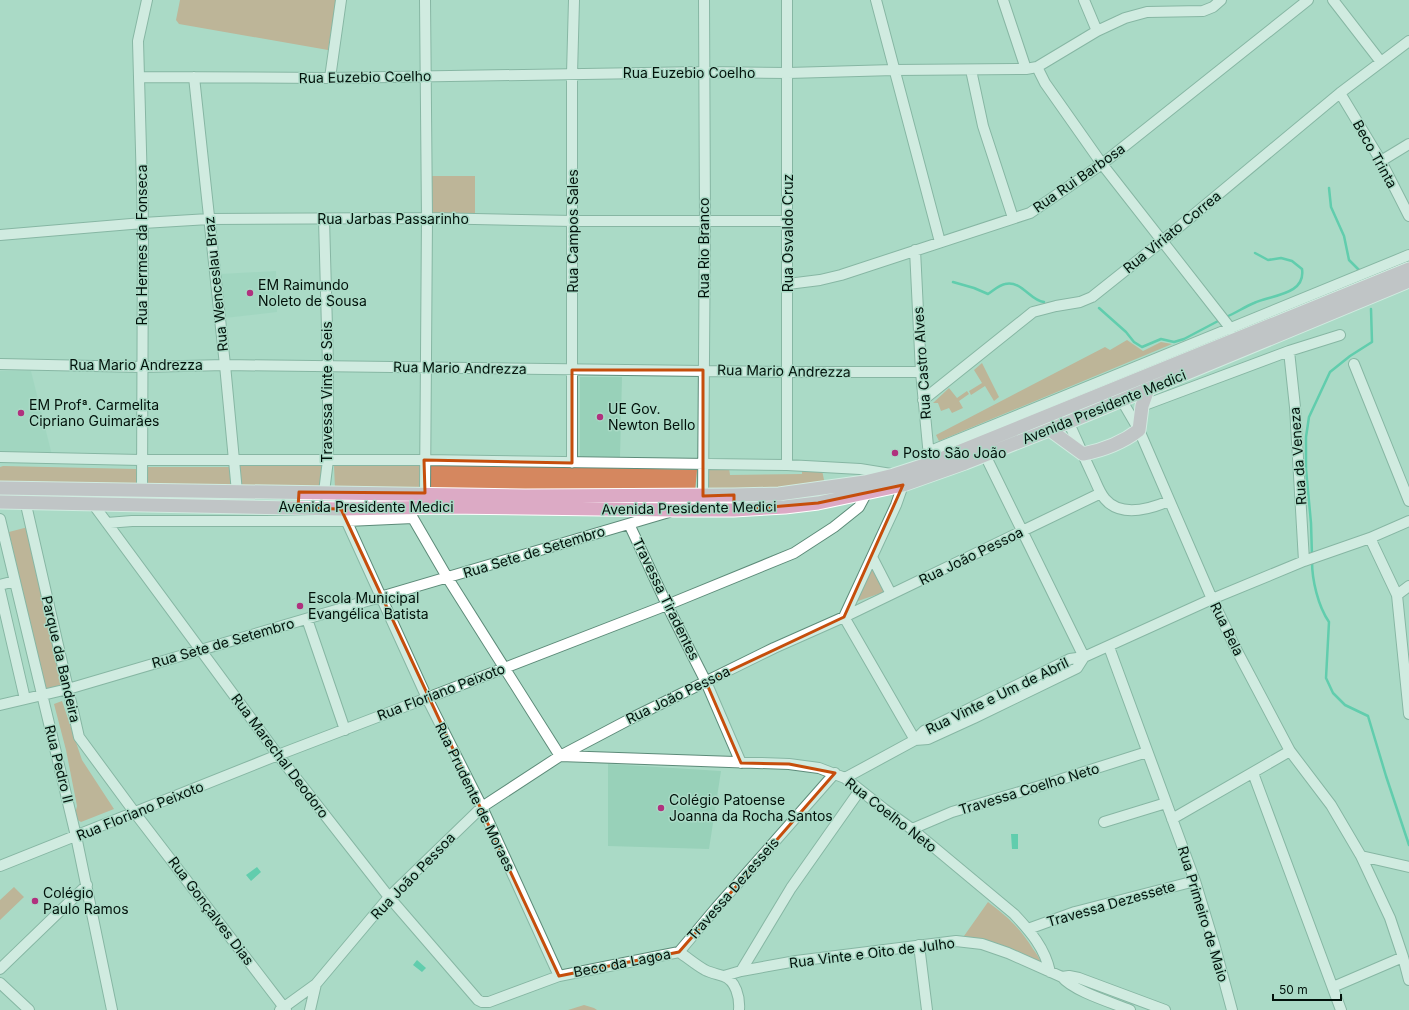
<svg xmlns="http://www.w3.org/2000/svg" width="1409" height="1010" viewBox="0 0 1409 1010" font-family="Inter,sans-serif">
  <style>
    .built { fill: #98d1b9 }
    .green { fill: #d5875f }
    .water { fill: #09bc8e }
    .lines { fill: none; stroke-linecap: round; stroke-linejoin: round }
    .stream { stroke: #09bc8e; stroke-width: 2.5 }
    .minor-casing { stroke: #5d8b79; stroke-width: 12 }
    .major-casing { stroke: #fff; stroke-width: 15 }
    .minor { stroke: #fff; stroke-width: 10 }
    .major { stroke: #dcaac5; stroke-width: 13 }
    .marked { fill: none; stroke: #c64e0c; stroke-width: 3; stroke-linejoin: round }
    .poi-dot { fill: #b0317e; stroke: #aadac6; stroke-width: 1.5 }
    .labels { text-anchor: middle; stroke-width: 3; stroke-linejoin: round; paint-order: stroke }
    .street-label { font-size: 14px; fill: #02120b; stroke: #aadac6 }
    .poi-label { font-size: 14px; fill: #02120b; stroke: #aadac6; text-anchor: start }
  </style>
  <rect width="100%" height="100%" fill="#aadac6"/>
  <path class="built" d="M 276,271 L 277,312 L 225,318 L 220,274 Z
    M 0,371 L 31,371 L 52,455 L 0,454 Z
    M 580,377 L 622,377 L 620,457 L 580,456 Z
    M 608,764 L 721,771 L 709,849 L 608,846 Z"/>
  <path class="green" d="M 180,0 L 336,0 L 328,50 L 179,24 L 176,20 Z
    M 430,176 L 475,176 L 475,214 L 430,214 Z
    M 1127,340 L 1143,351 L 1161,342 L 1172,344 L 939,441 L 936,435 L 1105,347 L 1110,350 Z
    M 982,363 L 999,397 L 994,401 L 985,386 L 971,395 L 969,391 L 982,383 L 974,370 Z
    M 949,388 L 957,398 L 967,391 L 969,394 L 959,401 L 963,408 L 952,413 L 949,408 L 941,411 L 938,403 L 933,403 Z
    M 429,464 L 697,470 L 695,492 L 428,489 Z
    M 240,465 L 323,466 L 322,490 L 240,488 Z
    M 334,465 L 421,465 L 421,490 L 335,489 Z
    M 3,466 L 136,469 L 138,477 L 137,485 L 0,483 L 0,467 Z
    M 147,467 L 230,467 L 233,489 L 147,486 Z
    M 729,468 L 730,475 L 802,474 L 802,471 L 822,470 L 825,485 L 774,490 L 709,490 L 708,486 L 708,469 Z
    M 28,527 L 64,685 L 45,690 L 9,532 Z
    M 871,567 L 884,592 L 855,602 Z
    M 62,701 L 82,760 L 114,809 L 81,822 L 74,818 L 77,806 L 66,750 L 54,704 Z
    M 14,887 L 24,897 L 0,920 L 0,900 Z
    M 988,902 C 1008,917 1020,928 1033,949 C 1036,953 1039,957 1041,962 L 993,943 L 964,936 Z
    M 584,1005 L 594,1008 L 597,1010 L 568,1010 Z"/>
  <path class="water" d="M 1011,834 L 1018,834 L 1018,849 L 1012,849 Z
    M 257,867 L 261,872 L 251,881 L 246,875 Z
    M 417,960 L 426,968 L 422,972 L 413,965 Z"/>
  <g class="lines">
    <path class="stream" d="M 1329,188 L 1331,207 L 1344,236 L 1349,260 L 1359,270
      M 953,282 L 974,288 L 988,294 C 993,291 999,285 1005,284 C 1022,280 1030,301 1044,302
      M 1099,308 L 1126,332 L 1134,342 L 1142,347 L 1161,339 L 1174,342 L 1184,339 L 1220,320
      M 1226,317 C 1236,313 1244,307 1254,303 C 1271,295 1306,295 1302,269 L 1292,261 L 1281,258 L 1268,260 L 1255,253
      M 1312,556 L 1311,523 L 1306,469 L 1306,437 L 1309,417 L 1330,372 L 1350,356 L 1372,342 L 1371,309
      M 1312,561 C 1312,580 1318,606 1329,622 L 1326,678 L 1333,693 L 1345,705 L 1368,716 L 1386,776 L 1409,845"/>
    <g class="minor-casing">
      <path id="minor" d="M 876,0 L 940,242
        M 1003,0 L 1026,69
        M 1084,0 L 1097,31
        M 1333,0 L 1381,62
        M 1037,67 L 1045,83 L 1102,164 L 1231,329
        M 971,70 L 983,126 L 1013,218
        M 140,77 L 330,78 L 704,72 L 788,73 L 894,70 L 1026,69 L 1037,67 L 1097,31 L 1125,18 L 1147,12 L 1203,11 L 1213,7 L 1221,0
        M 194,77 L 225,365 L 237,492
        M 330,78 L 341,0
        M 1340,93 L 1381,161 L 1409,216
        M 1381,161 L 1409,144
        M 0,235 L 143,223 L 209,219 L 427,218 L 573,221 L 787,221
        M 915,250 L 921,372 L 929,457
        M 788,284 L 820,280 L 841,275 L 1030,213 L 1102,164 L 1308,0
        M 1289,351 L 1295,407 L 1304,561
        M 0,364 L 142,367 L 225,365 L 787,372 L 921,372
        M 1354,364 L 1409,501
        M 1118,394 L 1139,430 L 1212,599 L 1236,649 L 1290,751 L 1331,805 L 1361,856 L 1390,918 L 1403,957 L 1409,980
        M 923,400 L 1033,312 L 1056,306 L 1080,302 L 1092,297 L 1161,242 L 1340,93 L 1409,41
        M 1142,406 L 1289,351 L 1340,335
        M 1066,417 C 1075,436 1083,455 1092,474 C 1096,482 1099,492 1105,499 C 1121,518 1150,509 1169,501
        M 928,452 L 1409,255
        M 985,455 L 1084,657
        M 0,457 L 141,460 L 424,460 L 787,465 L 860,469 L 891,474
        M 572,463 L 572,74 L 574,0
        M 787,465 L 787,0
        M 903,485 L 896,505 L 844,617 L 915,740
        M 142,490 L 143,223 L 138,41 L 147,0
        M 324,492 L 328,460 L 328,365 L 324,219
        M 425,493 L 427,218 L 425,0
        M 24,496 L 79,737 L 135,813 L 286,1010
        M 703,496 L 705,220 L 704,0
        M 93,504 L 278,755 L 389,897 L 478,1000 L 482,1002 L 489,1002 L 559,976 L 679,952 C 688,958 696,965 705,970 C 711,973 717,974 723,976 C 736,980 740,998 739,1010
        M 407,508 L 447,577 L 560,756 L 789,764 L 819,768 L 845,778 L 884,809 L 912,829 L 1014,914 C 1030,931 1045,948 1050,972
        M 341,509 L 427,698 L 482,807 L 559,976
        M 0,519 L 76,836 L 112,1010
        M 107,523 L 132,521 L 347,521 L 413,518
        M 629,524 L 667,605 L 706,682 L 741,763
        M 1370,538 L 1397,595 L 1409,714
        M 872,557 L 891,594
        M 0,585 L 15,581
        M 0,591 L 25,699
        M 1397,595 L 1409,586
        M 307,619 L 345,730
        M 1109,647 L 1195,881 L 1215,947 L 1232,1010
        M 0,705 L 68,689 L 669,512
        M 915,740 L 928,739 L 974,718 L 1077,668 L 1084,657
        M 1253,773 L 1341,1010
        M 845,778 L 915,740 L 924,731 L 1070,659 L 1084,657 L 1212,599 L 1304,561 L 1370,538 L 1409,521
        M 1172,819 L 1290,751
        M 1104,822 L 1166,803
        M 912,829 L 952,812 L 1040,786 L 1147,752
        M 1361,856 L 1409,867
        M 0,866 L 278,755 L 427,698 L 667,605 L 794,553 L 834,527 L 859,507 L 866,494
        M 1028,929 L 1075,912 L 1195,881
        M 919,945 L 927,1010
        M 679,952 L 716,908 L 835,773
        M 0,969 L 87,885
        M 741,971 L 791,888 L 860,790
        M 724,976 L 741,971 L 796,961 L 956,941 L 982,944 L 1008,953 L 1062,977 C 1073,991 1113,1003 1130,1010
        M 1062,977 L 1069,976 L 1079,978 L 1165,1010
        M 0,983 L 29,1010
        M 1333,987 L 1403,957
        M 280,1010 L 316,984 L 389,897 L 482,807 L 560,756 L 634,717 L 774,648 L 844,617 L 1101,493
        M 310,1010 L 316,984"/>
    </g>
    <g class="major-casing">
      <path id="major" d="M 1050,430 L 1083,454 C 1104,450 1122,443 1139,430 L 1142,406 L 1148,389
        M 0,488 L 525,496 L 734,495 L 779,494 L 865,482 L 894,475 L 931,463 L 1409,269
        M 0,502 L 341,509 L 444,507 L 676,510 L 734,510 L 785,507 L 818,503 L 903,485 L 965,463 L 1069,422 L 1409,281"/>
    </g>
    <use href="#minor" class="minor"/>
    <use href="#major" class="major"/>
  </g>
  <path d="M0 0H1409V1010H0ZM 572,370 L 703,370 L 703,496 L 734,495 L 734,510 L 818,503 L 903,485 L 844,617 L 706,682 L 741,763 L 789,764 L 835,773 L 679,952 L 559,976 L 341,509 L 298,508 L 299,492 L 425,493 L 424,460 L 572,463 Z" fill="#aadac6" fill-opacity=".55" fill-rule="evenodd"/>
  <path class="marked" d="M 572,370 L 703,370 L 703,496 L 734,495 L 734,510 L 818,503 L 903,485 L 844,617 L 706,682 L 741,763 L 789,764 L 835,773 L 679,952 L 559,976 L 341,509 L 298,508 L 299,492 L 425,493 L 424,460 L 572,463 Z"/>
  <g class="poi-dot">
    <circle cx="250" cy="293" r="4"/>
    <circle cx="21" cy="413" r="4"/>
    <circle cx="600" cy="417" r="4"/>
    <circle cx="895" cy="453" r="4"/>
    <circle cx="300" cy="606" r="4"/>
    <circle cx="661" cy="808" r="4"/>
    <circle cx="35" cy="901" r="4"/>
  </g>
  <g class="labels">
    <g class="street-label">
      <text x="689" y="78">Rua Euzebio Coelho</text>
      <text transform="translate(365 77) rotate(-1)" y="5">Rua Euzebio Coelho</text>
      <text transform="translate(1375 154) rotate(61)" y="5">Beco Trinta</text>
      <text transform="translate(1079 178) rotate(-35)" y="5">Rua Rui Barbosa</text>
      <text x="393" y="224">Rua Jarbas Passarinho</text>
      <text transform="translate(573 231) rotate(-90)" y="5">Rua Campos Sales</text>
      <text transform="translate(1172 232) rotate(-39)" y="5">Rua Viriato Correa</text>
      <text transform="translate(788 233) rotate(-90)" y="5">Rua Osvaldo Cruz</text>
      <text transform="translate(142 245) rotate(-90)" y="5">Rua Hermes da Fonseca</text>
      <text transform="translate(704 248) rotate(-90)" y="5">Rua Rio Branco</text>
      <text transform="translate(216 284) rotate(-96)" y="5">Rua Wenceslau Braz</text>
      <text transform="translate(922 363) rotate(-94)" y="5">Rua Castro Alves</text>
      <text x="136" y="370">Rua Mario Andrezza</text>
      <text transform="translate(460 368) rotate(1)" y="5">Rua Mario Andrezza</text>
      <text transform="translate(784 371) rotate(1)" y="5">Rua Mario Andrezza</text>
      <text transform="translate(327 392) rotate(-90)" y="5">Travessa Vinte e Seis</text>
      <text transform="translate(1104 407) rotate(-22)" y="5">Avenida Presidente Medici</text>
      <text transform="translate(1298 456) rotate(-94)" y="5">Rua da Veneza</text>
      <text x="366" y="512">Avenida Presidente Medici</text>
      <text transform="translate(689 508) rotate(-1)" y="5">Avenida Presidente Medici</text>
      <text transform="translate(534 552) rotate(-17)" y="5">Rua Sete de Setembro</text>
      <text transform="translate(971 556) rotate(-26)" y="5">Rua João Pessoa</text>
      <text transform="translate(666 599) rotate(64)" y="5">Travessa Tiradentes</text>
      <text transform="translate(1227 629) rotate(64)" y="5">Rua Bela</text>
      <text transform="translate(223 643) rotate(-16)" y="5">Rua Sete de Setembro</text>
      <text transform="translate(61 659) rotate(77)" y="5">Parque da Bandeira</text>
      <text transform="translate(441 692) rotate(-21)" y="5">Rua Floriano Peixoto</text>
      <text transform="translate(678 695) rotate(-26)" y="5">Rua João Pessoa</text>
      <text transform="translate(997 696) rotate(-26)" y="5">Rua Vinte e Um de Abril</text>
      <text transform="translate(280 756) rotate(53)" y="5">Rua Marechal Deodoro</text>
      <text transform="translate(59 764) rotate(76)" y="5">Rua Pedro II</text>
      <text transform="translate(1029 789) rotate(-17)" y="5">Travessa Coelho Neto</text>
      <text transform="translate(475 797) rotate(64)" y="5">Rua Prudente de Moraes</text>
      <text transform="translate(140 811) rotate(-22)" y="5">Rua Floriano Peixoto</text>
      <text transform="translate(891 815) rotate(38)" y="5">Rua Coelho Neto</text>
      <text transform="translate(413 876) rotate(-46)" y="5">Rua João Pessoa</text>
      <text transform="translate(733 889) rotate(-49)" y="5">Travessa Dezesseis</text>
      <text transform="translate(1111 904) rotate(-16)" y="5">Travessa Dezessete</text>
      <text transform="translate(211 911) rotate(53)" y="5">Rua Gonçalves Dias</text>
      <text transform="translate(1203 914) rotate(73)" y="5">Rua Primeiro de Maio</text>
      <text transform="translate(872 953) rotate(-7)" y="5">Rua Vinte e Oito de Julho</text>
      <text transform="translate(622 963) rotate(-11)" y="5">Beco da Lagoa</text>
    </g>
    <g class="poi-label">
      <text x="258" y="290">EM Raimundo<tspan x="258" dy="16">Noleto de Sousa</tspan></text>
      <text x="29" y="410">EM Profª. Carmelita<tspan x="29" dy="16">Cipriano Guimarães</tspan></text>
      <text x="608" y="414">UE Gov.<tspan x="608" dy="16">Newton Bello</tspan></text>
      <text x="903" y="458">Posto São João</text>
      <text x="308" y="603">Escola Municipal<tspan x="308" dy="16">Evangélica Batista</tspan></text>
      <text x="669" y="805">Colégio Patoense<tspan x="669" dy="16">Joanna da Rocha Santos</tspan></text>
      <text x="43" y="898">Colégio<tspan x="43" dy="16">Paulo Ramos</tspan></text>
    </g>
  </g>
  <path d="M1273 994v6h68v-6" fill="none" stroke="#02120b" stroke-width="2"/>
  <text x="1279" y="994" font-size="12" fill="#02120b" stroke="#aadac6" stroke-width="3" paint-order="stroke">50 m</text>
</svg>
